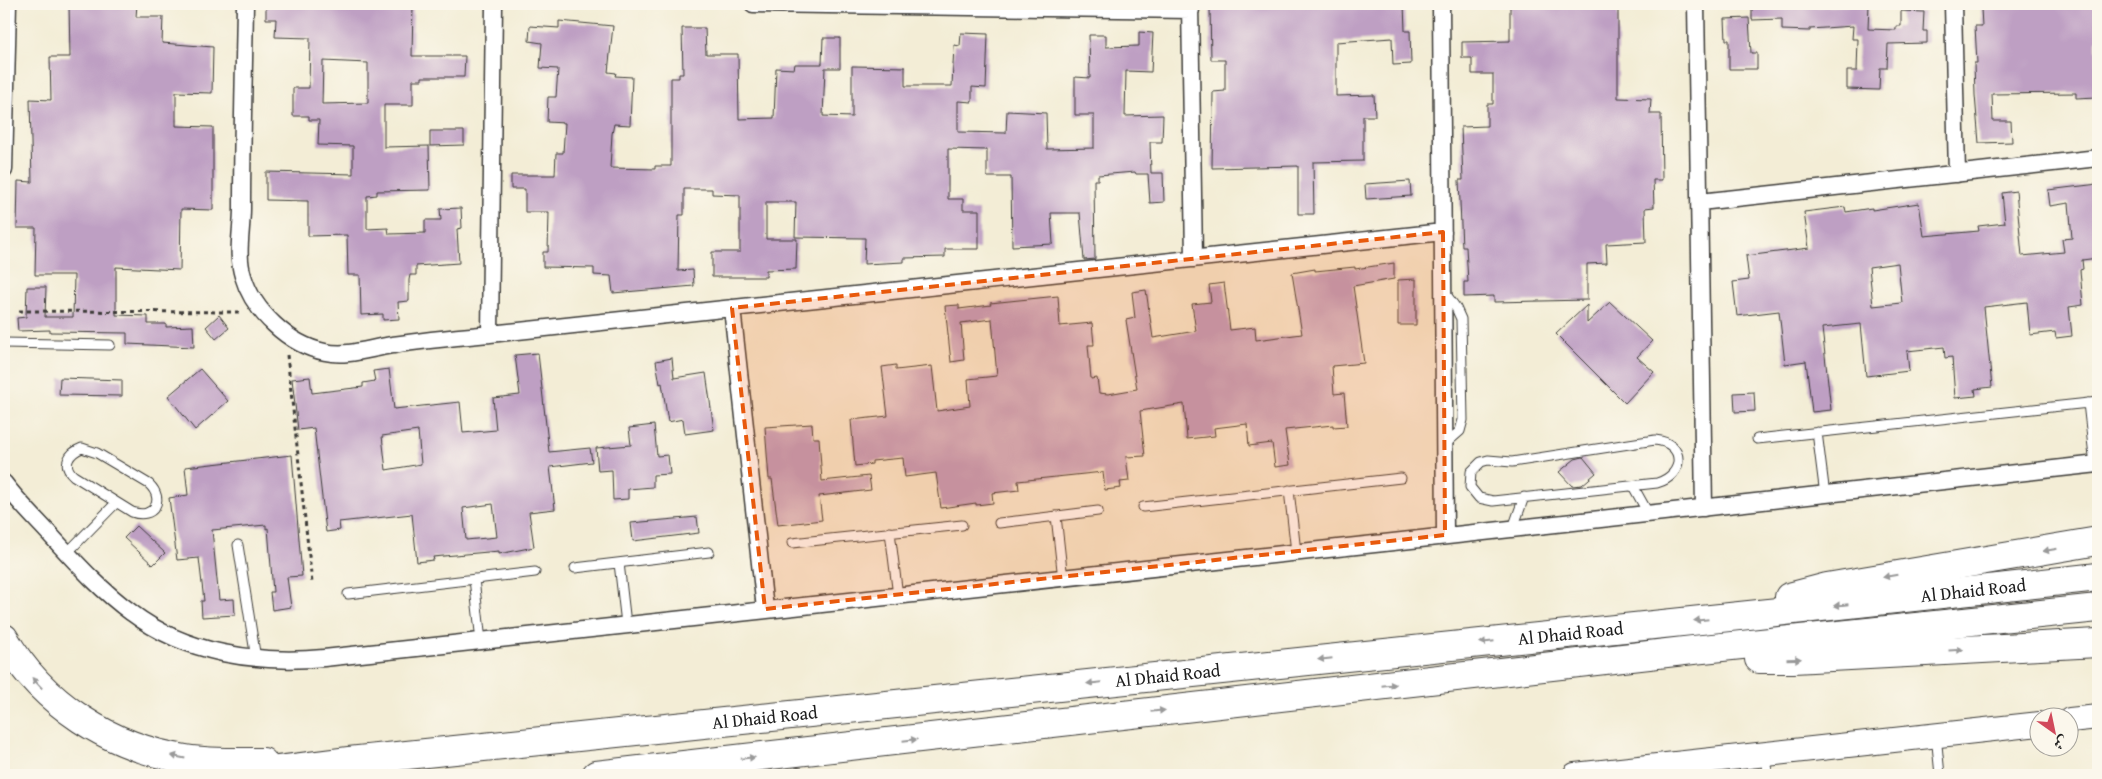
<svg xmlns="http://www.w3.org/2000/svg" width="2102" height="779" viewBox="0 0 2102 779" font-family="'Gentium Book Plus',Amiri,serif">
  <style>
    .building { fill: #be9fc3; fill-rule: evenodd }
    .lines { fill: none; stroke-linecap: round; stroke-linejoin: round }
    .lane-casing { stroke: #3c3b38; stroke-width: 11 }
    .street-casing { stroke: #3c3b38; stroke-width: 19 }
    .secondary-casing { stroke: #3c3b38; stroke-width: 26 }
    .highway-casing { stroke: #3c3b38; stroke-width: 30 }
    .path { stroke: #3c3b38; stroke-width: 3; stroke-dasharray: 4 4; stroke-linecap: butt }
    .lane { stroke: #fff; stroke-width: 9 }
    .street { stroke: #fff; stroke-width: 16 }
    .secondary { stroke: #fff; stroke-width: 24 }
    .highway { stroke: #fff; stroke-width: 28 }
    .oneway { fill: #999 }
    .marked { fill: #e8590c; fill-opacity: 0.2; stroke: #e8590c; stroke-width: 4; stroke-dasharray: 10 6; stroke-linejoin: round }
    .labels { text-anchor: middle; stroke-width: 4; stroke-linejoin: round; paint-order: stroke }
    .street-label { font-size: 18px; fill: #1c1c1c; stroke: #fbf7ec }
  </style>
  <rect width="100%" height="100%" fill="#fbf7ec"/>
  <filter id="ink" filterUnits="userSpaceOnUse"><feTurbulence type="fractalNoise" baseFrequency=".02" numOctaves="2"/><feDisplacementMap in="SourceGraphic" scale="10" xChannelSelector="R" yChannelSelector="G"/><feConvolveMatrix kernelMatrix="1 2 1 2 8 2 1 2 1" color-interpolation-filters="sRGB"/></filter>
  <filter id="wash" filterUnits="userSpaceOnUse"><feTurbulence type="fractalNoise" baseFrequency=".0096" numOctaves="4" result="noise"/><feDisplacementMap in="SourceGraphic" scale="20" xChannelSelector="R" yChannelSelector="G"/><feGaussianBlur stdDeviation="1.12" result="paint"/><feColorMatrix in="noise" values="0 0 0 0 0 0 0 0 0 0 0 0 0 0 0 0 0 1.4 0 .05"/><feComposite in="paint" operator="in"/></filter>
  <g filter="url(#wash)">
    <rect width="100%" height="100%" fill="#f3edd6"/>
    <g id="blocks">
      <path class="building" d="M 69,4 L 137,4 L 136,17 L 163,17 L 162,43 L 213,47 L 212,93 L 176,92 L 176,126 L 213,127 L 213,210 L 181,209 L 180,270 L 116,267 L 116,315 L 148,316 L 148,324 L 166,324 L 166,327 L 193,326 L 194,347 L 127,344 L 127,333 L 50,332 L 50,330 L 18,331 L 17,318 L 26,317 L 27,287 L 46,287 L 45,317 L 73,317 L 74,275 L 35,275 L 36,228 L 17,228 L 18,181 L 32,182 L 30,99 L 51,100 L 50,57 L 70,57 Z
        M 318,4 L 413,4 L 412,56 L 465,56 L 464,77 L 422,77 L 422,80 L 413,80 L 413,105 L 384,105 L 384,147 L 429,146 L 430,190 L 377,191 L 377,195 L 367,196 L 367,229 L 388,228 L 389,234 L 425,233 L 425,220 L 441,220 L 440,209 L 461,208 L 462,228 L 457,229 L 459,263 L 416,266 L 416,275 L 410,275 L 409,280 L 409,301 L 398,302 L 399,319 L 383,320 L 383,314 L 361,315 L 360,275 L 348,275 L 347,235 L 308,236 L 308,201 L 266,200 L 266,172 L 353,174 L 353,146 L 318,145 L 319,120 L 309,120 L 309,116 L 293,116 L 293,88 L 309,88 L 310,38 L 275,37 L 276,19 L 266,19 L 266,5 L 318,6 ZM 323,61 L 368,63 L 368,103 L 322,104 Z
        M 1254,4 L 1404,4 L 1405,31 L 1410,31 L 1411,64 L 1393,65 L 1392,38 L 1336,42 L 1336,96 L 1374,95 L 1375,116 L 1363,116 L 1363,161 L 1313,162 L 1314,214 L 1298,214 L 1298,166 L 1212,168 L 1213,92 L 1225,91 L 1225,60 L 1211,60 L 1210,7 Z
        M 1510,4 L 1618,4 L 1618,98 L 1651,99 L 1650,114 L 1661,114 L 1662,180 L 1653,180 L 1654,207 L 1645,208 L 1646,242 L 1606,244 L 1607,263 L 1587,264 L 1587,300 L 1494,302 L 1494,296 L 1464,297 L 1464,282 L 1468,282 L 1466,247 L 1462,247 L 1459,180 L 1463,180 L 1461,127 L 1487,126 L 1487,104 L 1493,104 L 1493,74 L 1472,74 L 1472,58 L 1462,58 L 1462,42 L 1510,41 Z
        M 1752,4 L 1817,4 L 1817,7 L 1869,4 L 1868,29 L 1896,30 L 1896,26 L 1901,26 L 1901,11 L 1924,12 L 1923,31 L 1927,31 L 1927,43 L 1888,44 L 1887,68 L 1880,68 L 1879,90 L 1847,89 L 1847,71 L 1857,71 L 1858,39 L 1852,39 L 1853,26 L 1810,29 L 1810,31 L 1782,30 L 1782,19 L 1752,20 Z
        M 2017,4 L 2098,4 L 2098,40 L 2096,40 L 2097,97 L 2076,98 L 2076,93 L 1992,94 L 1993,121 L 2011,121 L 2012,142 L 1979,143 L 1975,95 L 1974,63 L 1977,63 L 1975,26 L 1982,26 L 1981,9 L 2017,7 Z
        M 1749,18 L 1751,53 L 1757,53 L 1757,69 L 1729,69 L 1729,40 L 1726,40 L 1725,19 Z
        M 559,21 L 613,26 L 608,72 L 616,73 L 615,76 L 632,77 L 630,125 L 614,124 L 612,134 L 610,168 L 655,169 L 655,166 L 671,166 L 671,78 L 679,78 L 679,74 L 683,74 L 682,28 L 705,28 L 706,54 L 738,54 L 739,119 L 774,118 L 776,68 L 794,69 L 795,64 L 822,64 L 823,38 L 840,38 L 840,68 L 825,68 L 823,116 L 852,117 L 852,66 L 905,67 L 905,86 L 952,86 L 954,45 L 960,46 L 961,33 L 988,34 L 986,88 L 972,87 L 972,102 L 958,101 L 958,132 L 1006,133 L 1007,111 L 1046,113 L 1047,149 L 1094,148 L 1094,115 L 1075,115 L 1075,77 L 1090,78 L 1089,35 L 1106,35 L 1106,47 L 1139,46 L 1139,32 L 1153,33 L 1151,72 L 1126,71 L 1125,116 L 1163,115 L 1162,142 L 1150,142 L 1151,173 L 1163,173 L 1164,202 L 1150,203 L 1148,174 L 1136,174 L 1135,172 L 1098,175 L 1098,180 L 1094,180 L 1095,259 L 1084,260 L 1080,213 L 1051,213 L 1053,244 L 1012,246 L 1011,177 L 987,177 L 987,150 L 948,149 L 948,199 L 963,199 L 963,210 L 979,210 L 979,249 L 945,249 L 945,257 L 904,258 L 904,262 L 864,264 L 865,238 L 795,237 L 796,202 L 766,202 L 766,239 L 797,239 L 796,269 L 766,270 L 766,277 L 712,277 L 712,252 L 740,252 L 740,195 L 712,194 L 712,189 L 684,189 L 684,215 L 679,215 L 678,271 L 693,270 L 694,286 L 613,293 L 611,276 L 594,275 L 594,268 L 543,267 L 543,252 L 548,252 L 549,212 L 525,212 L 525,189 L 511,189 L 511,175 L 555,175 L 556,153 L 563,153 L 565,123 L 547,122 L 548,97 L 556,97 L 558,69 L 540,68 L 542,43 L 529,41 L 530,26 L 559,28 Z
        M 430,131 L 464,131 L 464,145 L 430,146 Z
        M 1410,181 L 1411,196 L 1366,199 L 1365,184 Z
        M 2098,184 L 2098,258 L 2082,260 L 2083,269 L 2080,270 L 2083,305 L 2069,307 L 2072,336 L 2056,338 L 2055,332 L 2030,335 L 2027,302 L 1984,307 L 1992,387 L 1975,389 L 1976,396 L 1955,398 L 1952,357 L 1945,358 L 1944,347 L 1907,351 L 1909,371 L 1866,376 L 1861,324 L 1822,328 L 1831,410 L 1812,412 L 1806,361 L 1785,364 L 1779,311 L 1737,316 L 1733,282 L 1749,280 L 1746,256 L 1809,248 L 1804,212 L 1845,207 L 1846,212 L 1872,208 L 1872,210 L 1919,203 L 1924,236 L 1979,231 L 1978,226 L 2005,223 L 2002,193 L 2016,191 L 2022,256 L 2064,252 L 2062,239 L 2072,238 L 2069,203 L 2050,206 L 2048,190 ZM 1898,263 L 1902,303 L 1873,306 L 1869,267 Z
        M 1394,263 L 1394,279 L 1353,286 L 1364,363 L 1332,366 L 1334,394 L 1344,393 L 1347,426 L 1333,427 L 1333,425 L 1285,430 L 1290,465 L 1275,467 L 1272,443 L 1249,446 L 1247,424 L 1214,428 L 1215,436 L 1187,439 L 1184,404 L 1140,411 L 1145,456 L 1126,457 L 1129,481 L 1120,482 L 1121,488 L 1105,490 L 1103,472 L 1018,481 L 1019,490 L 992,493 L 993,503 L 976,505 L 976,503 L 941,508 L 936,473 L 905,477 L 903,458 L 872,461 L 872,464 L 855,466 L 851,420 L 888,416 L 882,367 L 896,365 L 896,370 L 932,366 L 937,411 L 970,406 L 968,379 L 997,376 L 992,319 L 961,323 L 964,360 L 951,362 L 945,306 L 959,305 L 959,309 L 991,305 L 990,303 L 1058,296 L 1060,326 L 1092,323 L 1094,345 L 1088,345 L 1091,379 L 1097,378 L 1099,393 L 1108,394 L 1137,389 L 1126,320 L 1135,318 L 1132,292 L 1146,290 L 1153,338 L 1196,331 L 1192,304 L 1211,302 L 1209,285 L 1224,283 L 1230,330 L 1255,327 L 1256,340 L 1302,334 L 1292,273 L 1315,269 L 1315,271 L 1355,267 L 1355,269 Z
        M 1416,279 L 1416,325 L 1398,325 L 1398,280 Z
        M 1610,302 L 1652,341 L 1637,357 L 1654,372 L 1625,403 L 1556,334 L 1587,305 L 1587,323 Z
        M 219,315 L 229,328 L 216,339 L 206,327 Z
        M 538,353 L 549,452 L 590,448 L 592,462 L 550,467 L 555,509 L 529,512 L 534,547 L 499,554 L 499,551 L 433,557 L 434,560 L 417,562 L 412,514 L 339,522 L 340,530 L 326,532 L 314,428 L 298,430 L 292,379 L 310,377 L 312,393 L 363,387 L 363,383 L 375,381 L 373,371 L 389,369 L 394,409 L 460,402 L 463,433 L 496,430 L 493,398 L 520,395 L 515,355 ZM 418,431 L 421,464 L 386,470 L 382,436 ZM 493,504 L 497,537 L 466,540 L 463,508 Z
        M 672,358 L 674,378 L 706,373 L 714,430 L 685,434 L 683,419 L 668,422 L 662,383 L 660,384 L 656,361 Z
        M 200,369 L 228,401 L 195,430 L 168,396 Z
        M 60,378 L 122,380 L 122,396 L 59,395 Z
        M 1754,392 L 1755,411 L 1735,412 L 1734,393 Z
        M 812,424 L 813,438 L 819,438 L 822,481 L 869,476 L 871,490 L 819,496 L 822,520 L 778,525 L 772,479 L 769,479 L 765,427 Z
        M 654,425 L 657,456 L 668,455 L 670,474 L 653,475 L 653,487 L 628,489 L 628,499 L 613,500 L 612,470 L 598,471 L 596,448 L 631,445 L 629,428 Z
        M 292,455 L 302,576 L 287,577 L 291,607 L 272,610 L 270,592 L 273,592 L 268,528 L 266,529 L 266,525 L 212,530 L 219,600 L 234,599 L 235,615 L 202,617 L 201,601 L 204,601 L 199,558 L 177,560 L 169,498 L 188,495 L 185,467 Z
        M 1583,457 L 1596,473 L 1582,485 L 1572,486 L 1559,472 L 1575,459 Z
        M 697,517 L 699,533 L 633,541 L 631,523 Z
        M 136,526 L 165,553 L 153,565 L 124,538 Z"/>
    </g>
  </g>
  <g filter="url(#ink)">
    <use href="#blocks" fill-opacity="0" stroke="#3c3b38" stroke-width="1"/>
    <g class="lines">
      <g class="lane-casing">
        <path id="lane" d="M 4,343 L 110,345
          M 2088,403 L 2095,465
          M 1817,432 L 1825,495
          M 1757,439 L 2098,402
          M 1655,440 C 1686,443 1685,475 1657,483 L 1493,501 L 1479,498 L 1470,487 L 1471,472 L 1481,462 L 1488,460 L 1512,462 Z
          M 1444,445 L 1460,431 L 1463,420 L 1461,319 L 1456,308 L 1445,293
          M 82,448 L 97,453 L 149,484 C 166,500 153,520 132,512 L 74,476 C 61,465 69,453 82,448 Z
          M 1633,486 L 1648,513
          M 1289,490 L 1296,552
          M 1143,507 L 1401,478
          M 1056,516 L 1063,579
          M 999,523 L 1098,511
          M 1513,528 L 1524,497
          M 890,532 L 898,596
          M 792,543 L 962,525
          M 238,545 L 256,659
          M 67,553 L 116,503
          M 619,563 L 626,624
          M 575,568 L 709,552
          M 474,579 L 481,641
          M 348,594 L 535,572
          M 1936,735 L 1940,775
          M 1766,754 L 1768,775"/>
      </g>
      <g class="street-casing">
        <path id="street" d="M 245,4 C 244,72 242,140 242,208 C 242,231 236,254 243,276 C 253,311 289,345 325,352 C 348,357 370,348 393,345 C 425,340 458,337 490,334 L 1443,232
          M 753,4 L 1191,10
          M 1190,4 L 1194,259
          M 1441,4 L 1445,535
          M 1696,4 L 1704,508
          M 1953,4 L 1957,174
          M 4,170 L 8,4
          M 1700,202 L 2098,158
          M 732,308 L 765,609
          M 490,334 L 494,4
          M 4,483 C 19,503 38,521 55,540 C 79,566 103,592 132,613 C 186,654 258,664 324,658 C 915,593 1507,531 2098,464"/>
      </g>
      <g class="secondary-casing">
        <path id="secondary" d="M 2070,720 L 2098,717
          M 1575,775 L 2040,724"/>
      </g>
      <g class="highway-casing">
        <g id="highway">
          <path d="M 1789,597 L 1827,587 L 2098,541"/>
          <path d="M 4,638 C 42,704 111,748 186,759 C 211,763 237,762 263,762"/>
          <path d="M 1759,659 L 1793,659 L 2098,643"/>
          <path id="s1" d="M 238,775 L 349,761 L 1749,615 L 2098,577"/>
          <path d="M 596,775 L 1693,650 L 2098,608"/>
        </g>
      </g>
      <path class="path" d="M 19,311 L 241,312
        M 287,355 L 312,583"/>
      <use href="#lane" class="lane"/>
      <use href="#street" class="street"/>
      <use href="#secondary" class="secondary"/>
      <use href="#highway" class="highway"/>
    </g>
    <defs><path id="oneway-solid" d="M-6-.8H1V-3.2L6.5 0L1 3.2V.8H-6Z" transform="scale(1.25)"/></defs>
    <g class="oneway">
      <use href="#oneway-solid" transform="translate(2050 550) rotate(170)"/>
      <use href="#oneway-solid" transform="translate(1890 576) rotate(170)"/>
      <use href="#oneway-solid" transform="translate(1841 605) rotate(174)"/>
      <use href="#oneway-solid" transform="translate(1701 620) rotate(174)"/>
      <use href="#oneway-solid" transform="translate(1487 642) rotate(174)"/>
      <use href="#oneway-solid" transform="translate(1956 650) rotate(-3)"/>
      <use href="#oneway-solid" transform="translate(1325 659) rotate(174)"/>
      <use href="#oneway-solid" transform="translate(1794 659) rotate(-2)"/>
      <use href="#oneway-solid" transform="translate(37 683) rotate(-133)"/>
      <use href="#oneway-solid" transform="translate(1094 683) rotate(174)"/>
      <use href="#oneway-solid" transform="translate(1389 685) rotate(-6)"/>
      <use href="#oneway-solid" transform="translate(1158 711) rotate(-6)"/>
      <use href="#oneway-solid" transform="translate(910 740) rotate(-6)"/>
      <use href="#oneway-solid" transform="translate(178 757) rotate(-168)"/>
      <use href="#oneway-solid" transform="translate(748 758) rotate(-6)"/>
    </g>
  </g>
  <path class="marked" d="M 1443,232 L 1445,535 L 765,609 L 732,308 Z"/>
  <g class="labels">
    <g class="street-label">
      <text dy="6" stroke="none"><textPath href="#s1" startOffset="1745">Al Dhaid Road</textPath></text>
      <text dy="6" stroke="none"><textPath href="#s1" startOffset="1340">Al Dhaid Road</textPath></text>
      <text dy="6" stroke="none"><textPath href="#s1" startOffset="935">Al Dhaid Road</textPath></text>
      <text dy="6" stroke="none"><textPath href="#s1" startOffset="530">Al Dhaid Road</textPath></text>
    </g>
  </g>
  <rect width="2102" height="779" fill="none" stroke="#fbf7ec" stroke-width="20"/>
  <g transform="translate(2054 732) rotate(147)"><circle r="24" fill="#fbf7ec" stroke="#a29f99"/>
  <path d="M0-4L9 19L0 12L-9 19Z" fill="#d1495b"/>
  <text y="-8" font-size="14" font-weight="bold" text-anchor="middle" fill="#1c1c1c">ش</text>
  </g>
</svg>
